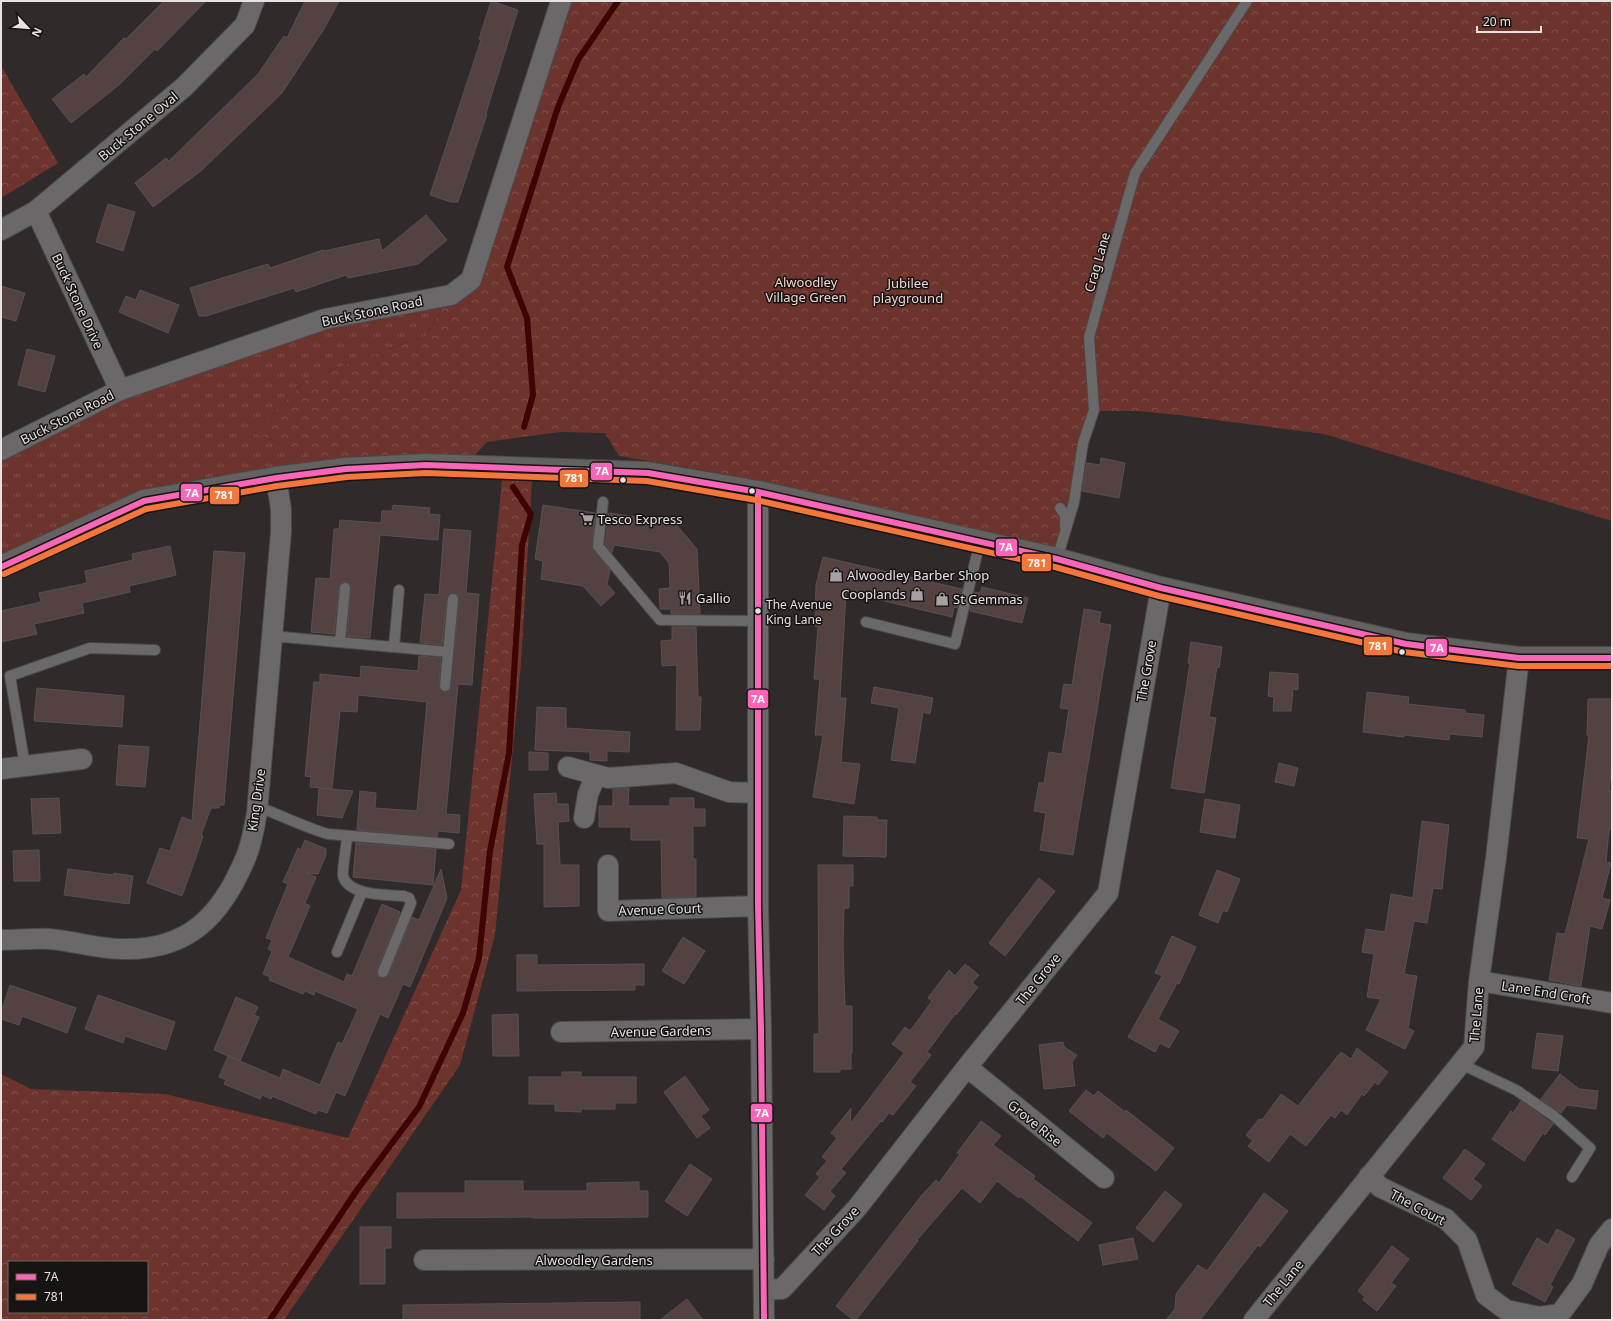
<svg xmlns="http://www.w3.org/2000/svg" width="1613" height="1321" viewBox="0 0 1613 1321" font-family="'Noto Sans',sans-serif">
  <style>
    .grass { fill: url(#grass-tufts) }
    .forest { fill: url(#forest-crowns); fill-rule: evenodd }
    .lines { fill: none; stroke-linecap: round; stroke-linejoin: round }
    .stream { stroke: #3d0404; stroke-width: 6 }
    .building { fill: #534241; stroke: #565251 }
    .lane-casing { stroke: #4c4948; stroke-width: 12 }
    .street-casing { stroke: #4c4948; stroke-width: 22 }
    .secondary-casing { stroke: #4c4948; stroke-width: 24 }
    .lane { stroke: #6a6868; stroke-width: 10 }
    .street { stroke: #6a6868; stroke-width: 20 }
    .secondary { stroke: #646161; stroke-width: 22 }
    .bus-1-casing { stroke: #171313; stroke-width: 9 }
    .bus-2-casing { stroke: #171313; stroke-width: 9 }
    .bus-1 { stroke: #fa66b7; stroke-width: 6 }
    .bus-2 { stroke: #f5763a; stroke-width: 6 }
    .bus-dot { fill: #e7e2e1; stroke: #171313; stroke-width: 1.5 }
    .labels { text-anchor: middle; stroke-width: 3; stroke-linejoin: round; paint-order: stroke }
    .bus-label { font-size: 12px; fill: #e7e2e1; stroke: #171313; text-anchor: start }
    .street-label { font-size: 13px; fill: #e7e2e1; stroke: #171313 }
    .park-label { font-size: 13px; fill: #efd5d1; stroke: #171313 }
    .poi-label { font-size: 13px; fill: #e7e2e1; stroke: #171313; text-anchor: start }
    .line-badge { stroke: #171313; stroke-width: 1.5 }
    .badge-label { font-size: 11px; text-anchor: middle; font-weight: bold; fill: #fff }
  </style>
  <defs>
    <pattern id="grass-tufts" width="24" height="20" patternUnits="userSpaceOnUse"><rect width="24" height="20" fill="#6d342d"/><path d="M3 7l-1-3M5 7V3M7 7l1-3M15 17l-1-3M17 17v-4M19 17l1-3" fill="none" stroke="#82514b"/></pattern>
    <pattern id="forest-crowns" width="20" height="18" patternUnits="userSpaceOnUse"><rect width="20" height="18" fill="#6d342d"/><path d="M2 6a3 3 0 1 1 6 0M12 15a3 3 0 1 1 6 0" fill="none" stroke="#82514b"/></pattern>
  </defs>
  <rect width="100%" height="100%" fill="#302b2a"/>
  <path class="grass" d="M 451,295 L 426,336 L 308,378 L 254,433 L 346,469 L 144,501 L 1,567 L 1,450 L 120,390 L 325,319 Z"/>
  <path class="forest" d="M 561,1 L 1612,1 L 1612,521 L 1324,434 L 1178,415 L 1138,411 L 1093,411 L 1061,560 L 870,508 L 702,470 L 619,456 L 605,433 L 560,432 L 487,442 L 464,467 L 346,469 L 254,433 L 308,378 L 426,336 L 451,295 L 471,280 Z
    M 1,66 L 58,163 L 1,198 Z
    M 502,480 L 532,480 L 521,663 L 495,935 L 460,1065 L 284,1320 L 1,1320 L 1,1074 L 31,1089 L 165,1094 L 348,1138 L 461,890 ZM 9,1262 L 147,1262 L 147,1312 L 9,1312 Z"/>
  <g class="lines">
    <path class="stream" d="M 524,427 L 533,395 L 527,318 L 507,267 L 558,107 L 578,60 L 618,1
      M 270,1320 L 357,1190 L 419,1107 L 463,1013 L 479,958 L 490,851 L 509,753 L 522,545 L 531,514 L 513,487"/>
  </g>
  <path class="building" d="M 164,1 L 206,1 L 157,51 L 155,49 L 119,85 L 71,123 L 52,99 L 84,74 L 86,77 L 124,38 L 126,39 Z
    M 305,1 L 339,1 L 324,29 L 282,93 L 202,170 L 153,207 L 135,183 L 166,158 L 169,161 L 258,74 L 284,36 L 287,38 Z
    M 491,1 L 518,10 L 486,113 L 487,114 L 458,202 L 451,202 L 430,195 L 481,40 L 479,39 Z
    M 108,204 L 135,212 L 123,251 L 96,242 Z
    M 426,215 L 447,240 L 418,264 L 348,278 L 346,275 L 296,292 L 294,288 L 206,316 L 199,316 L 190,288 L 268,264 L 270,268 L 323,250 L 324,251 L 379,239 L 382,251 Z
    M 1,286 L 25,293 L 16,321 L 1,317 Z
    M 140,290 L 179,305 L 168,333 L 119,312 L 126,296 L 136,300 Z
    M 27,349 L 55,356 L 45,392 L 18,385 Z
    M 1101,458 L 1125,463 L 1119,498 L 1082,491 L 1087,463 L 1100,465 Z
    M 393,505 L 430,508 L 429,514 L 440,515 L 438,540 L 380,535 L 370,638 L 347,636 L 351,589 L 351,585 L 346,582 L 342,582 L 339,587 L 334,634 L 311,632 L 316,578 L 330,579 L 334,529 L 339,529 L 340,520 L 381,523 L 382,511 L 392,511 Z
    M 543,505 L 595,513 L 592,548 L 610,570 L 607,584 L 615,593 L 601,606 L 583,586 L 541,579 L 543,561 L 535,559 Z
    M 609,513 L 675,523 L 697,549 L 700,614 L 671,614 L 671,609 L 660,609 L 659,589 L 670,588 L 669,563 L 660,552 L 614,545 L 612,553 L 605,544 Z
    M 444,529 L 471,531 L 466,593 L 479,594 L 472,685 L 458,684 L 446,814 L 460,815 L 459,833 L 438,831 L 437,837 L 357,830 L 360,791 L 376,793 L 375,808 L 417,811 L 427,702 L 358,695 L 357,712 L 340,711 L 332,789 L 310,787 L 311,777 L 305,776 L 314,682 L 320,682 L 320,674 L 360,678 L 361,666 L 418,671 L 419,656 L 441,658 L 439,688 L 444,692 L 450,690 L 459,600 L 457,594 L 451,593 L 447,598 L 442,645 L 420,643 L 425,594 L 439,595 Z
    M 170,546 L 176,575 L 129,586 L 130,592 L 82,603 L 84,613 L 34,624 L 37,634 L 1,642 L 1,611 L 41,602 L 39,593 L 87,583 L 85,571 L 133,560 L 132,554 Z
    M 214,551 L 245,553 L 224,805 L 220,805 L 219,808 L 211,808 L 201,835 L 203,836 L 195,860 L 182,896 L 147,883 L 160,848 L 170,851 L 182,817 L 192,821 Z
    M 823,557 L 962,589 L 957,608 L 954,607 L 952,617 L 846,592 L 840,698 L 846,698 L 841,762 L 860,764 L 854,804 L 813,797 L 823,735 L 815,735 L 820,679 L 814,679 L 818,626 L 815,626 L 816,585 Z
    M 982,587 L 1028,598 L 1022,623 L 970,611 L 974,592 L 980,593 Z
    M 1084,609 L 1101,612 L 1099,623 L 1111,625 L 1073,855 L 1040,850 L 1046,813 L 1034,811 L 1039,783 L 1044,783 L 1049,752 L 1062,754 L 1069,709 L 1060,708 L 1064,684 L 1072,685 Z
    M 672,627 L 696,627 L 698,697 L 701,697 L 700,730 L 676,730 L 677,665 L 662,666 L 661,641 L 672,640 Z
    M 1191,642 L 1222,647 L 1219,668 L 1217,667 L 1209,717 L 1216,718 L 1204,793 L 1171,788 L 1190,663 L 1188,663 Z
    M 1270,672 L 1298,674 L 1298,690 L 1293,689 L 1291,711 L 1273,711 L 1274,697 L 1268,696 Z
    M 874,687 L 933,698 L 930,714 L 923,712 L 915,763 L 891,760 L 899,708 L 871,703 Z
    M 37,688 L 124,696 L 122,727 L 34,721 Z
    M 1367,692 L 1409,697 L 1408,704 L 1465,710 L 1465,713 L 1484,715 L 1482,737 L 1450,734 L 1449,740 L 1404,735 L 1404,737 L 1363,732 Z
    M 1588,699 L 1612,699 L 1612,764 L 1609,791 L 1612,791 L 1612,829 L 1609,829 L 1606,862 L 1611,863 L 1602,898 L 1610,900 L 1602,929 L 1590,926 L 1581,986 L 1549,980 L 1557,933 L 1565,934 L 1589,839 L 1577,838 L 1589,735 L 1587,735 Z
    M 537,707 L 566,708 L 566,728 L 630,732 L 629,752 L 607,751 L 607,761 L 590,760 L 590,752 L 535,750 Z
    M 119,745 L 149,747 L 145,787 L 116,785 Z
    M 529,752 L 548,753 L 548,770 L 529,770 Z
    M 1279,763 L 1298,768 L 1294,786 L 1275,782 Z
    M 319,788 L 353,791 L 342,818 L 317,815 Z
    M 629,788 L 628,806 L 670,806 L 670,798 L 694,798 L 694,809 L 705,809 L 705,826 L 693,826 L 693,859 L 696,859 L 696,897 L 662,898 L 661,840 L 631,840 L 631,827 L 599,827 L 599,806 L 613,806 L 613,789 Z
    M 556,793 L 557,804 L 568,804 L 569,821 L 558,822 L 560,865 L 579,865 L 579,906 L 544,907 L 544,844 L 537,844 L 534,794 Z
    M 59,798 L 61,833 L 33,834 L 31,799 Z
    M 1205,799 L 1240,805 L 1235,838 L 1200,832 Z
    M 844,816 L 877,817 L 877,820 L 887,820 L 886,857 L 843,856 Z
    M 1422,821 L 1449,825 L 1442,889 L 1433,888 L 1427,923 L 1414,921 L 1404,974 L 1417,976 L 1408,1028 L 1414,1031 L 1405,1049 L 1366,1030 L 1381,999 L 1367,997 L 1374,954 L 1362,952 L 1366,929 L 1385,932 L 1391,894 L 1413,898 Z
    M 305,840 L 326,849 L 326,855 L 318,874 L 306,873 L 316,877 L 305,903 L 310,906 L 288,957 L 344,982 L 347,974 L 352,976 L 382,904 L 400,912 L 377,970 L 378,976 L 384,978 L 389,974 L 412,917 L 419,920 L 441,869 L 447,898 L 410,987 L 403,984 L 388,1018 L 380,1014 L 345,1096 L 336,1092 L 327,1113 L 318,1110 L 316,1114 L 272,1096 L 271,1099 L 262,1095 L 260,1099 L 224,1084 L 226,1080 L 219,1077 L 228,1056 L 280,1078 L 283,1069 L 320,1085 L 338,1042 L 342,1044 L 358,1009 L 315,991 L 314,995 L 305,991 L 303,994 L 269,980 L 270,977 L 263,974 L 272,951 L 268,949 L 272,940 L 266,938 L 288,884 L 283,882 L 298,848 L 301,850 Z
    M 356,843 L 436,849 L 433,885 L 353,877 Z
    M 39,850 L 40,881 L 14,881 L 13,851 Z
    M 818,865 L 853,865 L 853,886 L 849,886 L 849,908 L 844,908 L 843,945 L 845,1006 L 852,1006 L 852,1053 L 851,1053 L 851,1069 L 840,1069 L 840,1072 L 814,1072 L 814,1034 L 819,1034 Z
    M 68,869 L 113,875 L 114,873 L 133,876 L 129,904 L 64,895 Z
    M 1217,870 L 1240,879 L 1227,912 L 1223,910 L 1218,923 L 1199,915 Z
    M 1039,878 L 1055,891 L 1005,956 L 989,943 Z
    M 1172,936 L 1196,947 L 1179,984 L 1177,983 L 1158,1019 L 1179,1031 L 1169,1048 L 1160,1043 L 1155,1052 L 1128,1037 L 1162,976 L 1155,973 Z
    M 683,937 L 705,951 L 684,984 L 662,971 Z
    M 517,955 L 537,955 L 537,965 L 644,964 L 644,985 L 635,985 L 635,990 L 517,991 Z
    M 965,964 L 979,975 L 972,983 L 978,987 L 956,1015 L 955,1014 L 927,1052 L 931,1055 L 910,1082 L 916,1086 L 893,1115 L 889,1113 L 882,1122 L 881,1121 L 841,1169 L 846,1173 L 830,1191 L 835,1196 L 824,1210 L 805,1195 L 820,1177 L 816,1174 L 827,1161 L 822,1157 L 837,1138 L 831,1133 L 851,1108 L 850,1124 L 904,1053 L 892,1044 L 905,1027 L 910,1031 L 932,1001 L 928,998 L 949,970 L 955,976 Z
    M 10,985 L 76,1008 L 67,1033 L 22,1016 L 19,1025 L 1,1019 L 1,1013 Z
    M 98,995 L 175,1022 L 166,1050 L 125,1036 L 123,1043 L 85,1029 Z
    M 236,997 L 258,1007 L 254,1015 L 259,1017 L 240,1061 L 214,1050 Z
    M 518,1014 L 519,1056 L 493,1056 L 492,1015 Z
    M 1537,1033 L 1563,1036 L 1558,1071 L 1532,1068 Z
    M 1063,1042 L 1064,1047 L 1077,1055 L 1072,1062 L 1075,1086 L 1044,1089 L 1039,1045 Z
    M 1357,1048 L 1388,1072 L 1378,1085 L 1375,1082 L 1364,1096 L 1362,1094 L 1347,1115 L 1341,1110 L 1335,1118 L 1331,1115 L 1306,1146 L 1290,1134 L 1269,1162 L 1248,1146 L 1253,1141 L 1246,1135 L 1259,1119 L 1262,1120 L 1281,1094 L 1298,1106 L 1341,1052 L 1351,1059 Z
    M 562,1072 L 581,1072 L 581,1077 L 636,1077 L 636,1103 L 615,1103 L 615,1109 L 581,1109 L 581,1112 L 555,1111 L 555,1104 L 529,1104 L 529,1077 L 562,1077 Z
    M 1560,1074 L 1579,1089 L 1598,1091 L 1596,1109 L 1567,1105 L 1561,1113 L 1541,1099 Z
    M 685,1076 L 709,1110 L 701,1116 L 710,1128 L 697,1138 L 664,1092 Z
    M 1086,1090 L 1094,1096 L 1098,1091 L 1125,1112 L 1126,1110 L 1174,1148 L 1156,1171 L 1107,1133 L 1103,1138 L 1069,1111 Z
    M 1521,1101 L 1553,1124 L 1545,1135 L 1543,1133 L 1524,1161 L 1492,1139 L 1511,1111 L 1513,1113 Z
    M 981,1121 L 1001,1136 L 993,1145 L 1035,1176 L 1033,1179 L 1092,1223 L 1078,1241 L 1020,1196 L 1019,1198 L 997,1181 L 980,1203 L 962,1188 L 917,1240 L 918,1241 L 856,1320 L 853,1320 L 836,1306 L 922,1195 L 936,1180 L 939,1183 L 960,1154 L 957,1153 Z
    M 1465,1149 L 1485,1164 L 1473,1179 L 1482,1186 L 1471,1200 L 1443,1178 Z
    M 690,1164 L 712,1179 L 687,1216 L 665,1201 Z
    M 465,1181 L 523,1181 L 523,1191 L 587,1191 L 587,1183 L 639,1182 L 639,1191 L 648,1191 L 648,1217 L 555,1218 L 533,1218 L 533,1217 L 397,1218 L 397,1193 L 465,1193 Z
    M 1165,1191 L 1182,1205 L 1153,1242 L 1136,1228 Z
    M 1264,1193 L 1288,1211 L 1260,1247 L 1258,1245 L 1200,1320 L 1166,1320 L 1175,1309 L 1176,1294 L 1198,1265 L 1207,1271 Z
    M 360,1227 L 391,1227 L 391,1248 L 385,1248 L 385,1284 L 360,1284 Z
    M 1557,1229 L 1575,1239 L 1550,1285 L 1553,1287 L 1545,1302 L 1512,1284 L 1537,1238 L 1548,1245 Z
    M 1133,1238 L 1138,1259 L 1103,1265 L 1099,1245 Z
    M 1392,1246 L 1409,1259 L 1391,1283 L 1396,1286 L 1377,1311 L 1363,1300 L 1365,1297 L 1358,1291 Z
    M 687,1299 L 703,1320 L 660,1320 Z
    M 640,1302 L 640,1320 L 403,1320 L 403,1305 Z"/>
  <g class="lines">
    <g class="lane-casing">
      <path id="lane" d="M 603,502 L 598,546 L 660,620 L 757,621
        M 1060,508 L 1065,515 L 1065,526
        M 1057,559 L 1074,502 L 1083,443 L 1094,410 L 1089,337 L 1135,173 L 1247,1
        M 866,622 L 955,644 L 980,542
        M 272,636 L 448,652
        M 340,642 L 345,588
        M 394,647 L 399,590
        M 445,686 L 453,599
        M 25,766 L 10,676 L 90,648 L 155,650
        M 258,807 C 281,815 304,827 328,834 L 449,844
        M 347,836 C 347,843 342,870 343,876 C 348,896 388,895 404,896 L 409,898 L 411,903 L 383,972
        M 337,952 L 362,892
        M 1461,1064 L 1516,1090 L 1554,1116 L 1590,1148 L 1572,1177"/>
    </g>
    <g class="street-casing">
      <path id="street" d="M 36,211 L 120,390
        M 1,230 L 36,211 L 184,87 L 245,25 L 254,1
        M 1,450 L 120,390 L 325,319 L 451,295 L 471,280 L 561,1
        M 758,492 L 758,906 L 761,1029 L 764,1320
        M 568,767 L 608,778 L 676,773 L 729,792 L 757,793
        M 1,769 L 82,759
        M 584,818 L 588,794 L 596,775
        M 608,865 L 608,911 L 758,906
        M 1,940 C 17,940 34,938 50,939 C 74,941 98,949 122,949 C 189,951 222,915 246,857 C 252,843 254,827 257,813 L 281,532 L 281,509 L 276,478
        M 1479,981 L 1612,1003
        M 561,1032 L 761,1029
        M 967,1067 L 1104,1178
        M 1369,1176 L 1380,1187 L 1446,1219 L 1467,1240 L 1486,1295 L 1506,1310 L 1539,1317 L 1560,1314 L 1582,1284 L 1599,1245 L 1612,1229
        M 424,1260 L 764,1259
        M 764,1290 L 782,1289 L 857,1208 L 967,1067 L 1108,893 L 1161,588
        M 1254,1320 L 1474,1047 L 1479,981 L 1496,858 L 1519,658"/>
    </g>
    <g class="secondary-casing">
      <path id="secondary" d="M 1,567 L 144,501 L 276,478 L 346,469 L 426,465 L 648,473 L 758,492 L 1057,559 L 1161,588 L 1406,644 L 1519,658 L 1612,658"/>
    </g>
    <use href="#lane" class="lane"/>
    <use href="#street" class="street"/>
    <use href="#secondary" class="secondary"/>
    <g class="bus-1-casing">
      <path id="bus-1" d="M 758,492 L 758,906 L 761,1029 L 764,1320
        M 1,567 L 144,501 L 276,478 L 346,469 L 426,465 L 648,473 L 758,492 L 1057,559 L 1161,588 L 1406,644 L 1519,658 L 1612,658"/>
    </g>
    <g class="bus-2-casing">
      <path id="bus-2" d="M 4,574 L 146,509 L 277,486 L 347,477 L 426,473 L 647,481 L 756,500 L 1055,567 L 1159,596 L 1404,652 L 1518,666 L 1612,666"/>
    </g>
    <use href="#bus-1" class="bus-1"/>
    <use href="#bus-2" class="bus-2"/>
  </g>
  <defs>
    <g id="supermarket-bare" transform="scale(1.08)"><path d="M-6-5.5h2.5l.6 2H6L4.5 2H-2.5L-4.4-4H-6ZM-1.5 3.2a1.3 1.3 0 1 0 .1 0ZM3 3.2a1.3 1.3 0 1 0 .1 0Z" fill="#a7a2a1" stroke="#171313" stroke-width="2.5" paint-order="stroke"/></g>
    <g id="shop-bare" transform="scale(1.08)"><path d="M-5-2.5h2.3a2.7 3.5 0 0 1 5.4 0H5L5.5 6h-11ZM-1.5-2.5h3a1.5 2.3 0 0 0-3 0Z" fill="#a7a2a1" stroke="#171313" stroke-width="2.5" paint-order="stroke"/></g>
    <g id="restaurant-bare" transform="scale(1.08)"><path d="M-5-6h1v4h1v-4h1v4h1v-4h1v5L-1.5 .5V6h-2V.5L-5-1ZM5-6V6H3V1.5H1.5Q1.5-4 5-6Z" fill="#a7a2a1" stroke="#171313" stroke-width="2.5" paint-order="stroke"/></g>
  </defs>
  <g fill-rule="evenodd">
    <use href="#supermarket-bare" x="587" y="519"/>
    <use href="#shop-bare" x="836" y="575"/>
    <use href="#shop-bare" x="917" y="594"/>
    <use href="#restaurant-bare" x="685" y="598"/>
    <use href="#shop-bare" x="942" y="599"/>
  </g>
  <g class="bus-dot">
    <circle cx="623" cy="480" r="3.5"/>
    <circle cx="752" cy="491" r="3.5"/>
    <circle cx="758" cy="611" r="3.5"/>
    <circle cx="1402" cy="652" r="3.5"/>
  </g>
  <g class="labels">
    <g class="bus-label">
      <text x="766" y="609">The Avenue<tspan x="766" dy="15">King Lane</tspan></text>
    </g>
    <g class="street-label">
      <text transform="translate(138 126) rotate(-40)" y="5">Buck Stone Oval</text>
      <text transform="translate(1097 262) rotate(-74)" y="5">Crag Lane</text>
      <text transform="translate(78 301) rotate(65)" y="5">Buck Stone Drive</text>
      <text transform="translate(372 311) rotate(-12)" y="5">Buck Stone Road</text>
      <text transform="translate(67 417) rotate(-27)" y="5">Buck Stone Road</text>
      <text transform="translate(1146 671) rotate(-80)" y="5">The Grove</text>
      <text transform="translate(256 800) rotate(-82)" y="5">King Drive</text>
      <text transform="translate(660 909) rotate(-2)" y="5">Avenue Court</text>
      <text transform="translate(1038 979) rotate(-51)" y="5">The Grove</text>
      <text transform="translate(1546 992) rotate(9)" y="5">Lane End Croft</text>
      <text transform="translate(1476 1015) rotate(-85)" y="5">The Lane</text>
      <text transform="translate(661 1031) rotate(-1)" y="5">Avenue Gardens</text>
      <text transform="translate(1035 1123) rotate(39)" y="5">Grove Rise</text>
      <text transform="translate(1418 1207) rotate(28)" y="5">The Court</text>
      <text transform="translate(835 1231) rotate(-47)" y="5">The Grove</text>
      <text x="594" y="1265">Alwoodley Gardens</text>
      <text transform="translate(1283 1283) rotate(-51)" y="5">The Lane</text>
    </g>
    <g class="park-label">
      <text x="806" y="287">Alwoodley<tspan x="806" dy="15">Village Green</tspan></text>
      <text x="908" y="288">Jubilee<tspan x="908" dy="15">playground</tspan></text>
    </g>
    <g class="poi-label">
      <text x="598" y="524">Tesco Express</text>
      <text x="847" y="580">Alwoodley Barber Shop</text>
      <text x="906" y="599" text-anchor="end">Cooplands</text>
      <text x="696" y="603">Gallio</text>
      <text x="953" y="604">St Gemmas</text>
    </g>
  </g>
  <g class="line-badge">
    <rect x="590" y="462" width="23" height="19" rx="4" fill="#fa66b7"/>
    <rect x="559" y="469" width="30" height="19" rx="4" fill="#f5763a"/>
    <rect x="180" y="483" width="23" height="19" rx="4" fill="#fa66b7"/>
    <rect x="209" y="486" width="31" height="19" rx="4" fill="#f5763a"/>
    <rect x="995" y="538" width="23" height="19" rx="4" fill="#fa66b7"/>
    <rect x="1021" y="553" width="31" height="19" rx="4" fill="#f5763a"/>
    <rect x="1363" y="636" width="30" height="20" rx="4" fill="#f5763a"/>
    <rect x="1425" y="638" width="23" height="19" rx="4" fill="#fa66b7"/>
    <rect x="747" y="689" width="22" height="20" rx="4" fill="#fa66b7"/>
    <rect x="750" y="1103" width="23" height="20" rx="4" fill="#fa66b7"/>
  </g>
  <g class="badge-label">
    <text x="602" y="475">7A</text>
    <text x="574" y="482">781</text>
    <text x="192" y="497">7A</text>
    <text x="224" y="499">781</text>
    <text x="1006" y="551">7A</text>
    <text x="1037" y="567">781</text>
    <text x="1378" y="650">781</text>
    <text x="1437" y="652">7A</text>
    <text x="758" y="703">7A</text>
    <text x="762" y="1117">7A</text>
  </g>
  <rect width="1613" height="1321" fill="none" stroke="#e7e2e1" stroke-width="4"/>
  <rect x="8" y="1261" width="140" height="52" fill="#171313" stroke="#6a6665"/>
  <rect x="16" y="1274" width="20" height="6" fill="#fa66b7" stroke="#6a6665"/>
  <text x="44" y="1281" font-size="12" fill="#e7e2e1">7A</text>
  <rect x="16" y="1294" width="20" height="6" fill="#f5763a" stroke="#6a6665"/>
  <text x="44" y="1301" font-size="12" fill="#e7e2e1">781</text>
  <g transform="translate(28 28) rotate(116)" stroke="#171313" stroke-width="3" paint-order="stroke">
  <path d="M0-3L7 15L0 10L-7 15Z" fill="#e7e2e1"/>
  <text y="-6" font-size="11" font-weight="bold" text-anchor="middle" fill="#e7e2e1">N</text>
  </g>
  <path d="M1477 26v6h64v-6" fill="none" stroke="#e7e2e1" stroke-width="2"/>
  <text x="1483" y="26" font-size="12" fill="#e7e2e1" stroke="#171313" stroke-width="3" paint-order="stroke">20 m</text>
</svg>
